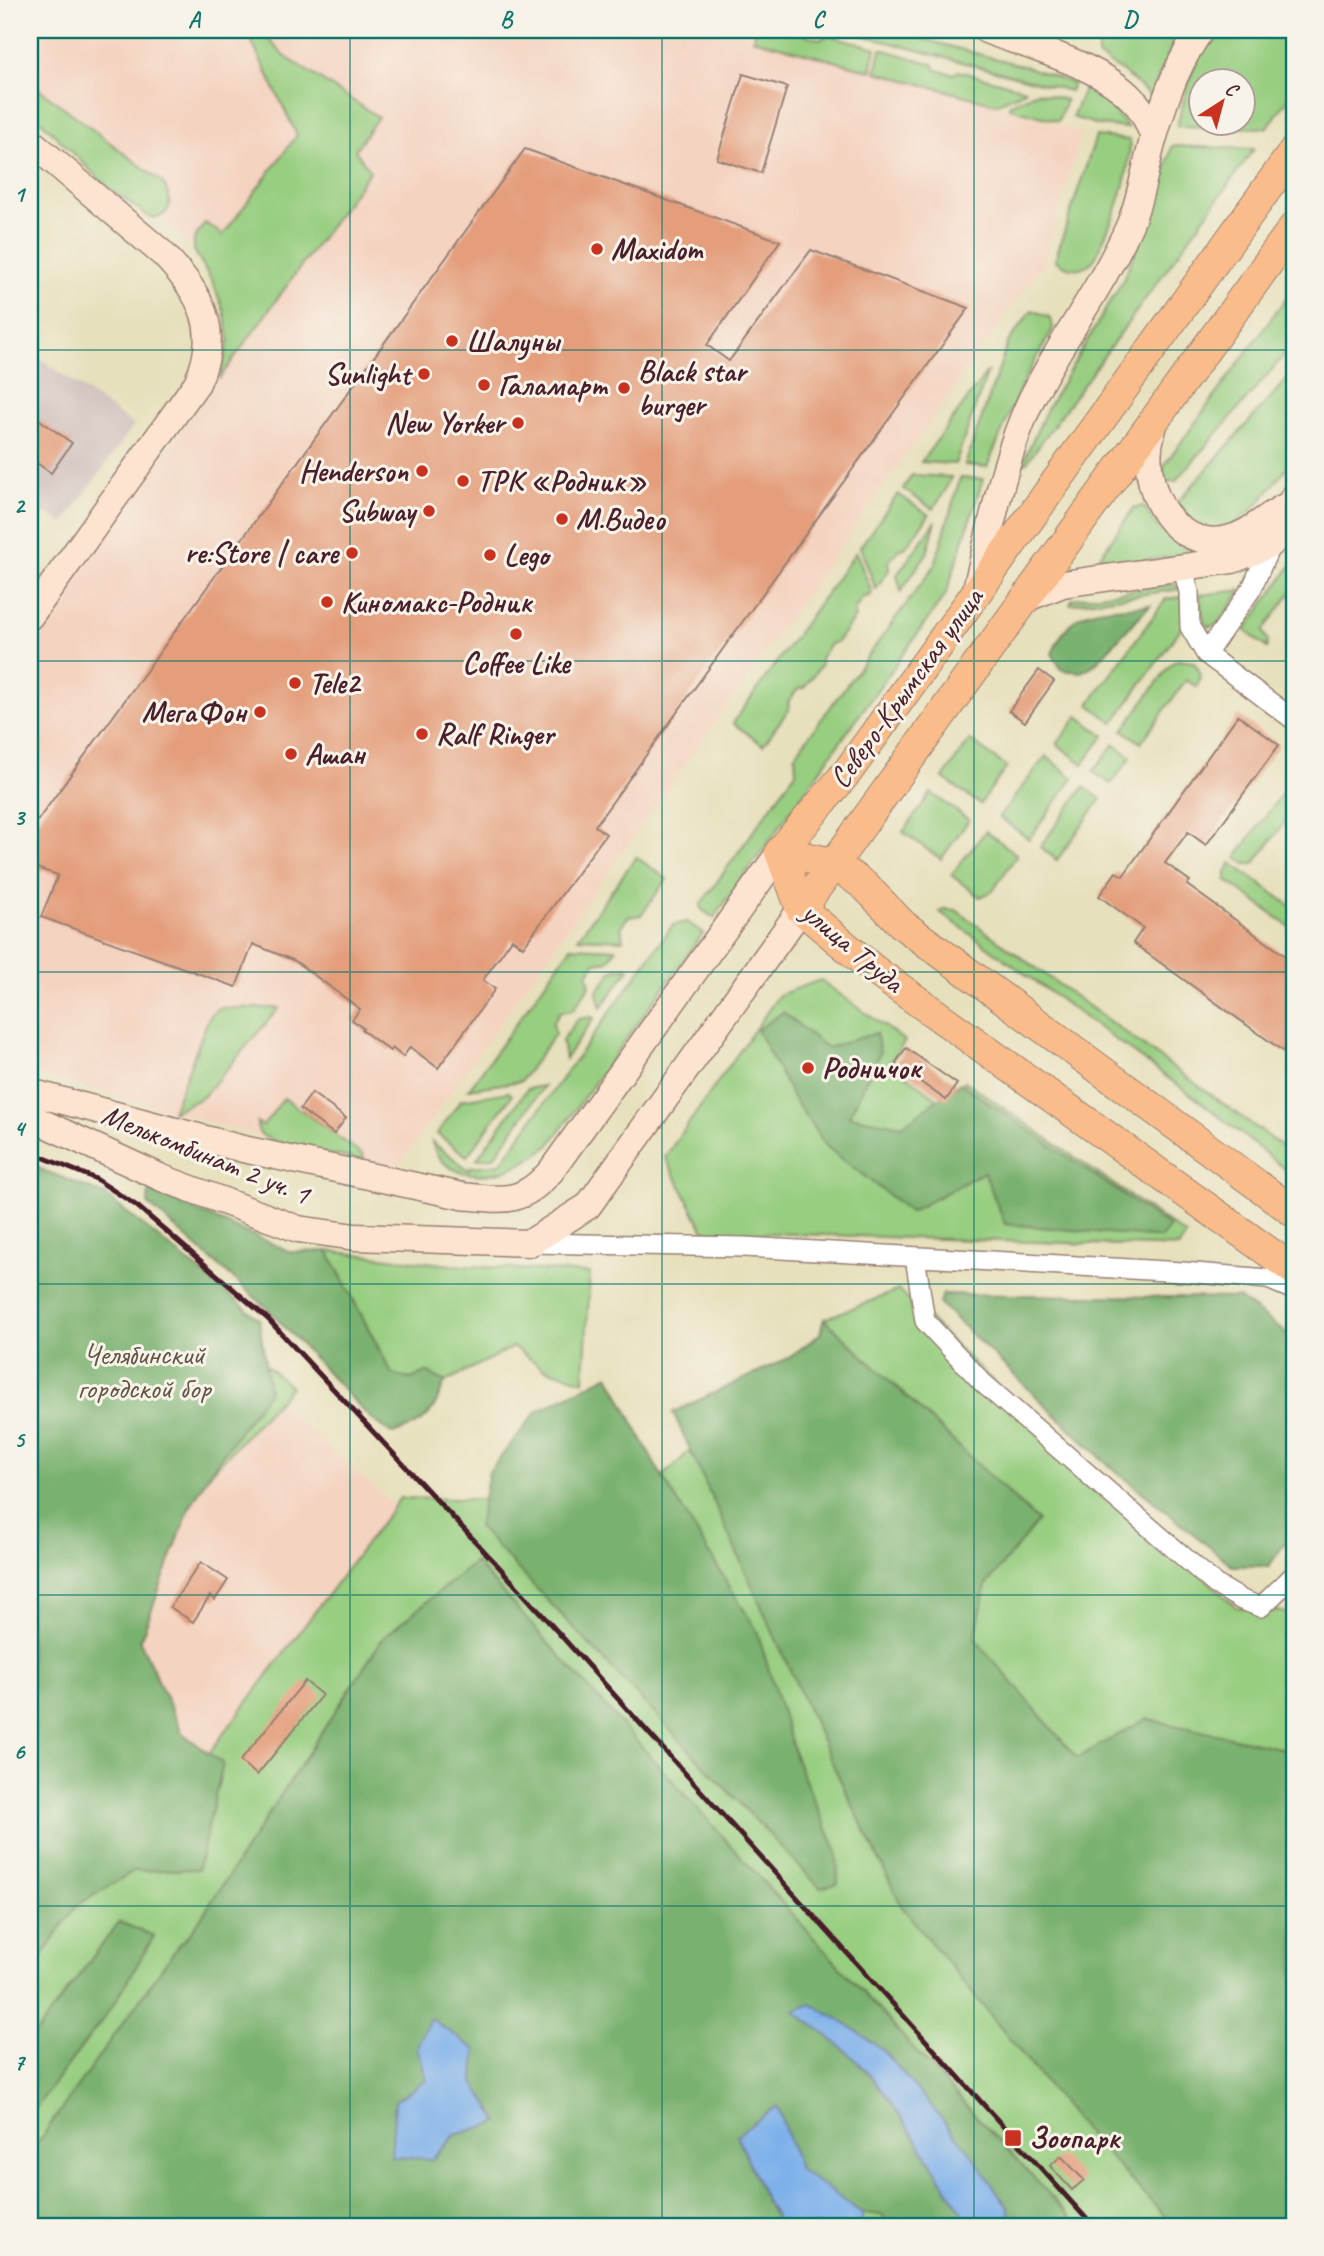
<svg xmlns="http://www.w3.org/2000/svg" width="1324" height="2256" viewBox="0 0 1324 2256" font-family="Caveat,sans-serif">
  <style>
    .built { fill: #f4d3c0 }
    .industrial { fill: #d0c0bc }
    .green { fill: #97ce80; stroke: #707656; stroke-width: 2; fill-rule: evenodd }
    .forest { fill: #79b16e; stroke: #62684c; stroke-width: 2; fill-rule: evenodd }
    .water { fill: #7db0ea; stroke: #64688a; stroke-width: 2 }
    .building { fill: #e49e7c }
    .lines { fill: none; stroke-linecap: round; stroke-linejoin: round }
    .street-casing { stroke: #988074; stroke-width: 22 }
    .secondary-casing { stroke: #988074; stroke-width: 29 }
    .primary-casing { stroke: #988074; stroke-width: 32 }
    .street { stroke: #fff; stroke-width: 19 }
    .secondary { stroke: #fde4d0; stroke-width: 26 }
    .primary { stroke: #f9bc8a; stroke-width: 30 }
    .rail { stroke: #4a1f2b; stroke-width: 5 }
    .grid { fill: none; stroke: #0f766e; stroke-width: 2; stroke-opacity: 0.55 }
    .poi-dot { fill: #c8321e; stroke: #f7f3e8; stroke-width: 2.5 }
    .labels { text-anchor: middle; stroke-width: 6; stroke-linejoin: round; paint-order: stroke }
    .poi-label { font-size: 30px; font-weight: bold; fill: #4a1f2b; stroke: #f7f3e8; text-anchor: start }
    .street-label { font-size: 30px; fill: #4a1f2b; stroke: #f7f3e8 }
    .park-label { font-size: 30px; fill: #615444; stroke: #f7f3e8 }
    .neatline { fill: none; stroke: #0f766e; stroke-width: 2.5 }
    .grid-label { font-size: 23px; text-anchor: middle; font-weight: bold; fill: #0f766e }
  </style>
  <rect width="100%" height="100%" fill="#f7f3e8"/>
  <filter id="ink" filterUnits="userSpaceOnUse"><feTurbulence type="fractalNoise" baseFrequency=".0143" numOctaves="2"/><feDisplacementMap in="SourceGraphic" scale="14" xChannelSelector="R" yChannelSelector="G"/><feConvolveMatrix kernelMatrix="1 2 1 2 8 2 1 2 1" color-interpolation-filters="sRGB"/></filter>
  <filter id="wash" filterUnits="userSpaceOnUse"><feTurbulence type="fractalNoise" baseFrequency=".00686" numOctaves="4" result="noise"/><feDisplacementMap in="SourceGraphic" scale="28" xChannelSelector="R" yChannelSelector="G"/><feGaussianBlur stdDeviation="1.57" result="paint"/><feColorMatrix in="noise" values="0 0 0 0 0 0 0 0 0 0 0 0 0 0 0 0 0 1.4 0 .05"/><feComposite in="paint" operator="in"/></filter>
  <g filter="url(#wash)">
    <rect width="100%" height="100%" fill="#e7e0bc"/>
    <path class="built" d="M 30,30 L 760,30 L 1082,133 L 1044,262 L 393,1173 L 30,1072 L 30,637 L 219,379 L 234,286 L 43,112 L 30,83 Z
      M 234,1363 L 441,1548 L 223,1764 L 182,1733 L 140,1641 L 190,1507 Z"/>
    <path class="industrial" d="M 30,351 L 134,425 L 63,524 L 46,512 L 30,534 Z"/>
    <path class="green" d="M 246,30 L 261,30 L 283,55 L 378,117 L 355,150 L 370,171 L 219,379 L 229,340 L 224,311 L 213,283 L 194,250 L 194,239 L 205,223 L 223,235 L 297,135 Z
      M 755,30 L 802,30 L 805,35 L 820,39 L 829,35 L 876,48 L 871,71 L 753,39 Z
      M 843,30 L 889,30 L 1027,67 L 1073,83 L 1070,91 Z
      M 1167,30 L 1179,30 L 1155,85 L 1152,97 L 1123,72 L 1098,56 L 1098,43 Z
      M 1218,30 L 1294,30 L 1294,91 L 1267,128 L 1177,126 C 1186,94 1192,54 1218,30 ZM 1202,80 L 1244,80 L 1244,122 L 1202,122 Z
      M 881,49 L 933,64 L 936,70 L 953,74 L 959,71 L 1025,89 L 1025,91 L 996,104 L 876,72 Z
      M 30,82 L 162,182 C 172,197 175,219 149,217 L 105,185 L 30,110 Z
      M 1085,87 L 1108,103 L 1128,128 L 1099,125 L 1072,117 Z
      M 1037,92 L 1066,100 L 1058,121 L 1009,108 L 1009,105 Z
      M 1096,136 L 1130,140 C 1130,183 1112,222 1094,260 C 1082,272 1068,270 1055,260 Z
      M 1172,146 L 1254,149 L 1027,462 L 1022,464 L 1047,409 L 1123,280 L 1156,204 Z
      M 1294,287 L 1294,344 L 1176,481 L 1165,482 L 1163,467 Z
      M 1032,310 L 1049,317 L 1053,326 L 1052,331 L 1023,382 L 987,467 L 965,465 L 1008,343 Z
      M 988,371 L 955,464 L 921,462 Z
      M 1294,371 C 1294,395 1298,429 1294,453 C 1293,463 1280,475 1274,484 C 1246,522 1214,552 1175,505 Z
      M 912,475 L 951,477 L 945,491 L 933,509 L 903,489 Z
      M 960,478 L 983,479 L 946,594 L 714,918 L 701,909 L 701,904 L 796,772 L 795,755 L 935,565 Z
      M 898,494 L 929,515 L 905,548 L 899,549 L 888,562 L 889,570 L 876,589 L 860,547 Z
      M 1144,506 C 1157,532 1173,543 1200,554 L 1093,566 L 1134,508 Z
      M 936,521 L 927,553 L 901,591 L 897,575 Z
      M 856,552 L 872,593 L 870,596 L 863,597 L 854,611 L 855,617 L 837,642 L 830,644 L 820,658 L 821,665 L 804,688 L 798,689 L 788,702 L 789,709 L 763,745 L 733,723 Z
      M 1294,562 L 1294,588 L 1263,631 L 1268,641 L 1267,648 L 1245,630 Z
      M 1175,584 L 1181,589 L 1070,604 L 1072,599 Z
      M 1242,590 L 1218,624 L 1210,627 L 1204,623 L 1199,595 Z
      M 1183,597 L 1182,627 L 1113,723 L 1089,704 L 1166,599 Z
      M 1177,660 L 1193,662 C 1201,670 1202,677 1197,687 L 1186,680 L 1141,743 L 1123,730 L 1170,665 Z
      M 1078,716 L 1104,736 L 1083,764 L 1057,744 Z
      M 970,740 L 1007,767 L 980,804 L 943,778 Z
      M 1114,744 L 1131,757 L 1111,784 L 1093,772 Z
      M 1046,756 L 1073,778 L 1029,839 L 999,817 Z
      M 1294,777 L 1293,811 L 1254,864 L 1246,864 L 1236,857 Z
      M 1084,787 L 1101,799 L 1057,860 L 1040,847 Z
      M 931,793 L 969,820 L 941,859 L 903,832 Z
      M 986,831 L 1017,855 L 992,892 L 980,897 L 951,875 Z
      M 636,857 L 667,879 L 641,915 L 628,917 L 621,926 L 623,940 L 578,938 Z
      M 1231,863 L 1294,908 L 1294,930 L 1226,880 L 1226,872 Z
      M 943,909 L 956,910 L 1294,1155 L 1294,1176 L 1205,1105 L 940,912 Z
      M 687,922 L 703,933 L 549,1146 C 537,1155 525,1163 511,1168 C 482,1180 441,1177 432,1142 L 469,1170 L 471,1167 L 500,1164 L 673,925 Z
      M 571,947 L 616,949 L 608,961 L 595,963 L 587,974 L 590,985 L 573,1010 L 560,1012 L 553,1022 L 555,1034 L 521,1081 L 469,1089 Z
      M 627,967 L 629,969 L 601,1008 L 597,992 L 613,970 Z
      M 820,980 L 905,1041 L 890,1063 L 945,1104 L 965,1081 L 1186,1235 L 1179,1247 L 704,1231 L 665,1157 L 779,995 Z
      M 219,1008 L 279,1008 L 203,1097 L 172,1112 L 209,1017 Z
      M 592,1017 L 594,1018 L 565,1059 L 562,1040 L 578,1019 Z
      M 544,1086 L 494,1157 L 477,1159 L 527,1089 Z
      M 509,1092 L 512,1095 L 467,1156 L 437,1134 L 461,1100 Z
      M 284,1098 L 363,1155 L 364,1159 L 360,1160 C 343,1156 268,1145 260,1133 C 258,1130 257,1125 257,1122 L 263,1126 Z
      M 30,1187 L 89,1210 L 291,1387 L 169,1518 L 107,1655 L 186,1784 L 400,1498 L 631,1502 L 673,1467 L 769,1374 L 820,1334 L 824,1319 L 899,1290 L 982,1371 L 1236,1607 L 1274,1610 L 1294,1615 L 1294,2226 L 30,2226 Z
      M 328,1251 L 451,1265 L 590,1273 L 584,1381 L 543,1368 L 513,1347 L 445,1382 L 428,1372 L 411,1379 L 392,1374 Z"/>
    <path class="forest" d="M 1150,605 L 1094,665 L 1081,672 L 1062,670 L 1052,654 C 1073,601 1102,611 1150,605 Z
      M 783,1012 L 827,1048 L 876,1033 L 880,1053 L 849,1116 L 902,1126 L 960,1083 L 1170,1227 L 1161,1238 L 1005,1224 L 984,1172 L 910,1212 L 826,1146 L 793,1098 L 757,1030 Z
      M 30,1165 L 104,1194 L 259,1319 L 269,1391 L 212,1469 L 190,1507 L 140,1641 L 182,1733 L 223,1764 L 198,1869 L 134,1871 L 76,1906 L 30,1974 Z
      M 149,1190 L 291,1252 L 328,1251 L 392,1374 L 411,1379 L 428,1372 L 445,1382 C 431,1417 428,1421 393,1434 L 370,1418 L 267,1308 L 148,1204 Z
      M 943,1294 L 1239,1298 L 1294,1339 L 1294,1476 L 1287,1540 L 1269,1566 L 1233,1566 L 1104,1461 L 939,1303 Z
      M 824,1319 L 1038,1521 L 986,1585 L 975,1639 L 1077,1758 L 1146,1719 L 1294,1751 L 1294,2226 L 1174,2226 L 1084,2130 L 902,1907 L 835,1769 L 673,1412 L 789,1358 L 820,1334 Z
      M 609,1375 L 654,1463 L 757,1631 L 797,1762 L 837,1852 L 838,1884 L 820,1888 L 478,1527 L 489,1472 L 537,1411 Z
      M 475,1562 L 944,2082 L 1079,2226 L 887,2226 L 882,2215 L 862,2213 L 799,2170 L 777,2106 L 738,2135 L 762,2193 L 780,2226 L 30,2226 L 30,2153 L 178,1946 L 191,1933 L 383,1638 ZM 427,2080 L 499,2122 L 455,2135 L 432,2159 L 395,2101 Z
      M 119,1922 L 154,1936 L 115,2003 L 30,2115 L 30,2041 Z"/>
    <path class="water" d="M 811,2004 L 844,2022 L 885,2052 L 968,2149 L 1009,2209 L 1011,2226 L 968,2226 L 964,2215 C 932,2166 903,2113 864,2069 C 844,2047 818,2028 794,2011 Z
      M 430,2018 L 476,2050 L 474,2082 L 499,2122 L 455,2135 L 432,2159 L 391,2157 L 395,2101 L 427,2080 L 417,2047 Z
      M 777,2106 L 799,2169 L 862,2213 L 862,2226 L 780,2226 L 762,2193 L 737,2135 Z"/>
    <g id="blocks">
      <path class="building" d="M 743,74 L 787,87 L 761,173 L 717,159 Z
        M 525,149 L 780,241 L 707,345 L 729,361 L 811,250 L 969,308 L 595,826 L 606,834 L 523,947 L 512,939 L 483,980 L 495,989 L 438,1068 L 410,1047 L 403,1057 L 392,1048 L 390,1051 L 362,1030 L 363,1028 L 352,1020 L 360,1009 L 295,961 L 253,944 L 236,987 L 41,917 L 58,875 L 30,866 L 30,831 Z
        M 30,413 L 72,443 L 51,473 L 30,458 Z
        M 1039,670 L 1054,681 L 1025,722 L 1009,711 Z
        M 1238,715 L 1279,745 L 1206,845 L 1188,832 L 1165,863 L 1190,881 L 1187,885 L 1294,962 L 1294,1059 L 1133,943 L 1143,928 L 1099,896 L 1116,872 L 1123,876 Z
        M 906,1048 L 957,1084 L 946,1100 L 895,1064 Z
        M 312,1093 L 346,1118 L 334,1134 L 300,1109 Z
        M 201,1562 L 228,1580 L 215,1600 L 210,1596 L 193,1622 L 170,1607 Z
        M 305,1681 L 322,1695 L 257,1775 L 240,1761 Z
        M 1061,2156 L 1084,2180 L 1072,2190 L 1050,2166 Z"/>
    </g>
  </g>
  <g filter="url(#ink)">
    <use href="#blocks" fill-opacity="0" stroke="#988074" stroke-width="2"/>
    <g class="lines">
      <g class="street-casing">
        <path id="street" d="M 1183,568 L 1189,592 L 1190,627 L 1206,654 L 1294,720
          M 1206,654 L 1252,588 L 1271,544
          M 530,1243 L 744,1247 L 1183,1272 L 1268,1279 L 1294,1290
          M 915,1257 L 925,1321 L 983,1383 L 1215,1584 L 1242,1600 L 1261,1607 L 1294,1575"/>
      </g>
      <g class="secondary-casing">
        <path id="secondary" d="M 986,30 C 1030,47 1100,65 1132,99 C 1143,109 1148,123 1154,137
          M 30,141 L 163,254 C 201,293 222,330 197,383 L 30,616
          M 1155,421 C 1153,429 1150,438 1149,447 C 1144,493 1174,551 1228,539 C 1251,534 1267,514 1289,505
          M 976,589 C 992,525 1003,460 1031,400 C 1061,340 1103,286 1130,224 C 1142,195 1145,166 1154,137 C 1164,100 1178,61 1201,30
          M 1027,598 L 1063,584 L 1233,560 L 1271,544 L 1287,523 L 1289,505 L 1294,497
          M 30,1092 L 243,1149 L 462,1196 C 503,1200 521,1205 551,1171 L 780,852
          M 30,1117 L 162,1178 L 298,1229 L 355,1237 L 530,1243 L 588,1206 L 801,909"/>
      </g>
      <g class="primary-casing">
        <path id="primary" d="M 780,852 L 848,771 L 1294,151
          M 780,852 L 801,909 L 874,970 L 1294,1270
          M 780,852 L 833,863 L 865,886 L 903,925 L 1294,1212
          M 801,909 L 1294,227"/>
      </g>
      <use href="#street" class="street"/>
      <use href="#secondary" class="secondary"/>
      <use href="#primary" class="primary"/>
      <path class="rail" d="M 30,1152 L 96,1179 L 137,1206 L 268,1319 L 500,1568 L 1093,2226"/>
    </g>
  </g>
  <path class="grid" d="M 350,30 L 350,2226M 662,30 L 662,2226M 974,30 L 974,2226M 30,350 L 1294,350M 30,661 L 1294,661M 30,972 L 1294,972M 30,1284 L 1294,1284M 30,1595 L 1294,1595M 30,1906 L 1294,1906"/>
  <g class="poi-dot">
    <circle cx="597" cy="249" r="7"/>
    <circle cx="452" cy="341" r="7"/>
    <circle cx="424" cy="374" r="7"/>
    <circle cx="484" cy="385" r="7"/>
    <circle cx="624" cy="388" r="7"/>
    <circle cx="518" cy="423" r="7"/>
    <circle cx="422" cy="471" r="7"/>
    <circle cx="463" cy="481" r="7"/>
    <circle cx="429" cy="511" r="7"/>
    <circle cx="562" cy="519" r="7"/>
    <circle cx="352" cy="553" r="7"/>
    <circle cx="490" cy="555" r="7"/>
    <circle cx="327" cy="602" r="7"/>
    <circle cx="516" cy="634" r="7"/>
    <circle cx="295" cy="683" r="7"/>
    <circle cx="260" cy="712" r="7"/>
    <circle cx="422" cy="734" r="7"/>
    <circle cx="291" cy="754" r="7"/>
    <circle cx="808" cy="1068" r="7"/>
    <rect x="1004" y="2129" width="18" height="18" rx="3.5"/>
  </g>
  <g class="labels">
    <g class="poi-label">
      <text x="611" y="259">Maxidom</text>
      <text x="466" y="351">Шалуны</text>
      <text x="638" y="381">Black star<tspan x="638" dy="34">burger</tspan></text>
      <text x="410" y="384" text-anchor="end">Sunlight</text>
      <text x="498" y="395">Галамарт</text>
      <text x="504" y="433" text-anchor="end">New Yorker</text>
      <text x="408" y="481" text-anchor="end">Henderson</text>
      <text x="477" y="491">ТРК «Родник»</text>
      <text x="415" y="521" text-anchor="end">Subway</text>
      <text x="576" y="529">М.Видео</text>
      <text x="338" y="563" text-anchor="end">re:Store | care</text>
      <text x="504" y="565">Lego</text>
      <text x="341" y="612">Киномакс-Родник</text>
      <text x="516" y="673" text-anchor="middle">Coffee Like</text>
      <text x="309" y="693">Tele2</text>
      <text x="246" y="722" text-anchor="end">МегаФон</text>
      <text x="436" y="744">Ralf Ringer</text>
      <text x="305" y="764">Ашан</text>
      <text x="822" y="1078">Родничок</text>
      <text x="1029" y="2148">Зоопарк</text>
    </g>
    <g class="street-label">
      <text transform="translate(906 688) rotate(-54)" y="10">Северо-Крымская улица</text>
      <text transform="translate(853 947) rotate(40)" y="10">улица Труда</text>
      <text transform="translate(206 1154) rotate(22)" y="10">Мелькомбинат 2 уч. 1</text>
    </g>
    <g class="park-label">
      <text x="144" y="1364">Челябинский<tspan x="144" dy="34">городской бор</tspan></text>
    </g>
  </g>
  <rect width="1324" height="2256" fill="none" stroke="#f7f3e8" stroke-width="77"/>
  <g transform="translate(1222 102) rotate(36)"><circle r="33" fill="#f7f3e8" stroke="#b29e9c" stroke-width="2"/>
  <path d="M0-5L12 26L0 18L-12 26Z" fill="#c8321e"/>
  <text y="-10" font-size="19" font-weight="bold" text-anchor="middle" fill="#4a1f2b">С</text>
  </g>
  <rect x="38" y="38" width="1248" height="2180" class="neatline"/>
  <g class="grid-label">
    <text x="194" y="27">A</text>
    <text x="506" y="27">B</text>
    <text x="818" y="27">C</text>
    <text x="1130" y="27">D</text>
    <text x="19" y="202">1</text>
    <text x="19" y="513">2</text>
    <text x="19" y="825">3</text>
    <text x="19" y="1136">4</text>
    <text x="19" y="1447">5</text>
    <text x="19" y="1759">6</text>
    <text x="19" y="2070">7</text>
  </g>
</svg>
